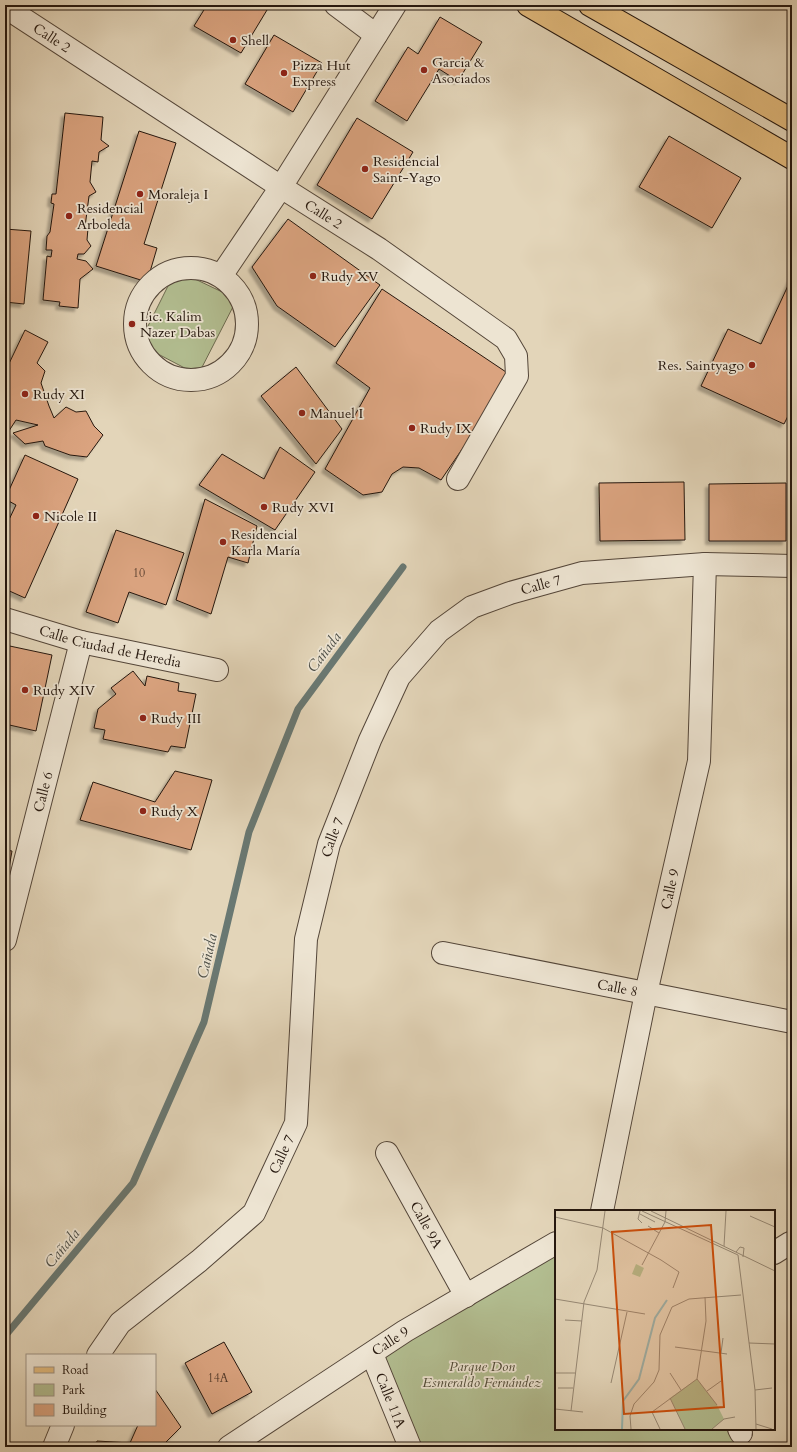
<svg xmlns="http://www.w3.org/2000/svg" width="797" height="1452" viewBox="0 0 797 1452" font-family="Cardo,serif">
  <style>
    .green { fill: #b2bd90; stroke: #6c6a4f }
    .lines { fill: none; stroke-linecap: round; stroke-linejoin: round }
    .stream { stroke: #697872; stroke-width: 7 }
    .building { fill: #daa37f; stroke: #25170e; filter: url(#shadow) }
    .minor-casing { stroke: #544639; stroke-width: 24 }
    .major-casing { stroke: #25170e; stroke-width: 24 }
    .minor { stroke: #ede4d2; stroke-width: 22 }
    .major { stroke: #e2ba7c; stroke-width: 22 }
    .poi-dot { fill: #8f2418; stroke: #ede4d2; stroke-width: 1.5 }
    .labels { text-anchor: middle; stroke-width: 3.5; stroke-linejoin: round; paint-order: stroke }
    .number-label { font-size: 12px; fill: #523a2a }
    .street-label { font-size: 14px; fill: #25170e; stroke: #ede4d2 }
    .poi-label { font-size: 14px; fill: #25170e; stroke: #ede4d2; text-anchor: start }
    .park-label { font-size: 14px; font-style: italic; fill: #4f4935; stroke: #ede4d2 }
    .water-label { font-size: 15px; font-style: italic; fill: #4d4f48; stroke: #ede4d2 }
    .inset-river { fill: none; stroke: #96b8b4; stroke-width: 2 }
    .inset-road { fill: none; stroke: #978975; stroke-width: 1 }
    .view { fill: #cb4f0c; fill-opacity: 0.15; stroke: #cb4f0c; stroke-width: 2 }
    .inset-edge { fill: none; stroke: #25170e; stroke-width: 2 }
  </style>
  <defs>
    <filter id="shadow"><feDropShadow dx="-3.5" dy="3.5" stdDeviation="1" flood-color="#0004"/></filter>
  </defs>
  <rect width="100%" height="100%" fill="#e3d5b9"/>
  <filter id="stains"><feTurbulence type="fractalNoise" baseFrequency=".005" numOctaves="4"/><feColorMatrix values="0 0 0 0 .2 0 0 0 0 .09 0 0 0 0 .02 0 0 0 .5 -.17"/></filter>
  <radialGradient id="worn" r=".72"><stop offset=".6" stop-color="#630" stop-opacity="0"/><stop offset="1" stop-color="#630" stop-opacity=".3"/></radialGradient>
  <path class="green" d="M 176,270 L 237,299 L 198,375 L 139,344 Z
    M 556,1243 L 556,1429 L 738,1429 L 746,1447 L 410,1447 L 372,1354 Z"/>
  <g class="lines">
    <path class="stream" d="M 5,1336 L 133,1183 L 204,1022 L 249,832 L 298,709 L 403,567"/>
  </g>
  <path class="building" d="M 207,5 L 270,5 L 241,53 L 194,26 Z
    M 440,17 L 482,42 L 458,81 L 439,69 L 407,121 L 375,101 L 408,47 L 418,54 Z
    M 274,35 L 322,63 L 293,112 L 245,84 Z
    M 65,113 L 103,117 L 101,140 L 109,146 L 99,152 L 98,162 L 92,161 L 90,182 L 96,192 L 89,196 L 85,227 L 88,228 L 87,240 L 91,246 L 84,254 L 78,254 L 77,259 L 86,261 L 93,269 L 80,279 L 78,308 L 59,306 L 60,302 L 43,300 L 47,256 L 51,257 L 52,250 L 46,250 L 47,236 L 50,232 L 54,204 L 51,203 L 52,194 L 56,194 Z
    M 357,118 L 413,152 L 372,219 L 317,185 Z
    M 139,131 L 176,143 L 144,244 L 157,248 L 147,282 L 96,266 Z
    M 669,136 L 741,178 L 712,228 L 639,187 Z
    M 288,219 L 380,285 L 335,347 L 277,306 L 252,267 Z
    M 5,229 L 31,231 L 24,304 L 5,302 Z
    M 792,277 L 792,408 L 784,424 L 701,386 L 728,329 L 761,344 Z
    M 382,289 L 512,376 L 441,480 L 419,468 L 403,467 L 392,474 L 382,492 L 363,495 L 325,469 L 370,388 L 336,363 Z
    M 25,330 L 48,342 L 37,363 L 45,371 L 41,383 L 49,406 L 54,418 L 66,407 L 76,412 L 86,411 L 94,426 L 103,435 L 87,457 L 70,455 L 45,446 L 43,441 L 25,444 L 13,433 L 38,425 L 16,420 L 5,437 L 5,372 Z
    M 296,367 L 342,429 L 316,464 L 261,396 Z
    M 280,447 L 315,472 L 275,530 L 199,485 L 222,454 L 264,479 Z
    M 25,455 L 78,479 L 25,598 L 5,589 L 5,528 L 16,505 L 5,499 Z
    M 684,482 L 685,540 L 600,541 L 599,483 Z
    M 786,483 L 786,541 L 709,541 L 709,484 Z
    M 205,499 L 257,526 L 248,563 L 228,557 L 211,614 L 176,600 Z
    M 116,530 L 184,553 L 166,605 L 129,592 L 118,623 L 86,612 Z
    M 5,645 L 52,655 L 36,731 L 5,724 Z
    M 133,671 L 145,686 L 147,676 L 179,683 L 178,691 L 196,694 L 185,748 L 171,746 L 168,752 L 103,739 L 105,730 L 94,728 L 98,709 L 116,694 L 111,688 Z
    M 175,771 L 212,780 L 191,850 L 80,820 L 93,782 L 155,802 Z
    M 5,850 L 12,851 L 5,891 Z
    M 224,1342 L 252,1392 L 212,1414 L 185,1363 Z
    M 155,1389 L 181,1427 L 161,1447 L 95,1447 L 97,1441 L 130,1443 L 138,1425 L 155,1425 Z"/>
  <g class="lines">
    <g class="minor-casing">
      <g id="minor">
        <path d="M 336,5 L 376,35"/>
        <path id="s1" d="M 5,7 L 281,187 L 379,249 L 506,339 L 516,356 L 517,376 L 458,479"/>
        <circle cx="191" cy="324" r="56"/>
        <path d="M 221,276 L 281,187 L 395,5"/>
        <path id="s2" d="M 5,619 L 81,642 L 217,670"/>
        <path id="s3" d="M 5,940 L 81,642"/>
        <path id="s4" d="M 443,953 L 792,1022"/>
        <path id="s5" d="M 387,1153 L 466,1296"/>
        <path id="s6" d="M 602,1211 L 646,993 L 699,761 L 705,564"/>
        <path d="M 774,1253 L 790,1243"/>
        <path id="s7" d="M 372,1354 L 410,1447"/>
        <path id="s8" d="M 98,1355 L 120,1323 L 199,1261 L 254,1213 L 296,1123 L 306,939 L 329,844 L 370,740 L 399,677 L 439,631 L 472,607 L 510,593 L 582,573 L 705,564 L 792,566"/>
        <path d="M 739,1429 L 741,1433"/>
        <path d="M 54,1447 L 63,1425"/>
        <path id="s9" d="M 229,1447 L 405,1331 L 556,1243"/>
      </g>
    </g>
    <g class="major-casing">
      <path id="major" d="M 528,5 L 792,158
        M 590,5 L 792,120"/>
    </g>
    <use href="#minor" class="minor"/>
    <use href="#major" class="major"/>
  </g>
  <g class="poi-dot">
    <circle cx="233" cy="40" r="4"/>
    <circle cx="424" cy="70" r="4"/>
    <circle cx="284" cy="73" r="4"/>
    <circle cx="365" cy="169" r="4"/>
    <circle cx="140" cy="194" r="4"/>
    <circle cx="69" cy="216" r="4"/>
    <circle cx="313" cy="276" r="4"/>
    <circle cx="132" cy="324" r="4"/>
    <circle cx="752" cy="365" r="4"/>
    <circle cx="25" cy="394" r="4"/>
    <circle cx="302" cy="413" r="4"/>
    <circle cx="412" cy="428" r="4"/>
    <circle cx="264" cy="507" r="4"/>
    <circle cx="36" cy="516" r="4"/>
    <circle cx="223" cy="542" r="4"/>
    <circle cx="25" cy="690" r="4"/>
    <circle cx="143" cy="718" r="4"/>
    <circle cx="143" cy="811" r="4"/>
  </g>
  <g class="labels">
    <g class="number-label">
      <text x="139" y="577">10</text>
      <text x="218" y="1382">14A</text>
    </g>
    <g class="street-label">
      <text dy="5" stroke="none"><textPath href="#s1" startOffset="56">Calle 2</textPath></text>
      <text dy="5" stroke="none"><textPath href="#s1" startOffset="380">Calle 2</textPath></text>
      <text dy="5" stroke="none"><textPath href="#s8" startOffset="949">Calle 7</textPath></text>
      <text dy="5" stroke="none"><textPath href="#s2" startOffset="109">Calle Ciudad de Heredia</textPath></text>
      <text dy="5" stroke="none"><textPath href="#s3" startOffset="153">Calle 6</textPath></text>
      <text dy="5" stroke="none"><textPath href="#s8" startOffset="601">Calle 7</textPath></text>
      <text dy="5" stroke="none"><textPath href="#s6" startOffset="329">Calle 9</textPath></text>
      <text dy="5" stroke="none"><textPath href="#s4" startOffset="178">Calle 8</textPath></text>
      <text dy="5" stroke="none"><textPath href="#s8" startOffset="277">Calle 7</textPath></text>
      <text dy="5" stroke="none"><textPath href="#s5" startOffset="82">Calle 9A</textPath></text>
      <text dy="5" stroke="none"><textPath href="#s9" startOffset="193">Calle 9</textPath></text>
      <text dy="5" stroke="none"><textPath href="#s7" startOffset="50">Calle 11A</textPath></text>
    </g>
    <g class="poi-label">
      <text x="241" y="45">Shell</text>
      <text x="432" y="67">Garcia &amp;<tspan x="432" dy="16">Asociados</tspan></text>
      <text x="292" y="70">Pizza Hut<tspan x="292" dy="16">Express</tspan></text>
      <text x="373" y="166">Residencial<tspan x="373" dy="16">Saint-Yago</tspan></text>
      <text x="148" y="199">Moraleja I</text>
      <text x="77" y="213">Residencial<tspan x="77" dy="16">Arboleda</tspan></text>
      <text x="321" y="281">Rudy XV</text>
      <text x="140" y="321">Lic. Kalim<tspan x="140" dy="16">Nazer Dabas</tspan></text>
      <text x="744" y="370" text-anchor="end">Res. Saintyago</text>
      <text x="33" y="399">Rudy XI</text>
      <text x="310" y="418">Manuel I</text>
      <text x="420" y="433">Rudy IX</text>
      <text x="272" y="512">Rudy XVI</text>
      <text x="44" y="521">Nicole II</text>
      <text x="231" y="539">Residencial<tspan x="231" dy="16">Karla María</tspan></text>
      <text x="33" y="695">Rudy XIV</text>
      <text x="151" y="723">Rudy III</text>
      <text x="151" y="816">Rudy X</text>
    </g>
    <g class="park-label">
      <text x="482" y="1371">Parque Don<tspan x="482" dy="16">Esmeraldo Fernández</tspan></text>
    </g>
    <g class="water-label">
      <text transform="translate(324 652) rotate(-53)" y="5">Cañada</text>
      <text transform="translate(207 956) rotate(-77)" y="5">Cañada</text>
      <text transform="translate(62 1248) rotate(-50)" y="5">Cañada</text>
    </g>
  </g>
  <g transform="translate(555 1210)">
    <rect width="220" height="220" fill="#e3d5b9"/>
    <path d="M 81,54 L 89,58 L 85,67 L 77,64 ZM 142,169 L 162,195 L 169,209 L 157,219 L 130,219 L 115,188 Z" fill="#b2bd90"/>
    <path class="inset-river" d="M 67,219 L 68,191 L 84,169 L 100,108 L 112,90"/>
    <path class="inset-road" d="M 85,1 L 83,9 L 87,13M 87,1 L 183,45M 96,1 L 220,61M 85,4 L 100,12M 195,6 L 220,17M 0,7 L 48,18 L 106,50 L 124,62 L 118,78M 93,16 L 104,23M 169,36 L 171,1M 181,42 L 185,37 L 189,38 L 188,47M 183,45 L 200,180 L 201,219M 87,55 L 110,12 L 111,1M 0,89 L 90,104M 10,110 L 27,111M 194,133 L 220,134M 120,137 L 172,144M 166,143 L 168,128M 0,163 L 20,163M 115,163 L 126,180M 142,169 L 162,195M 56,173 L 72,102M 3,178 L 18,178M 200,180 L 217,178M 152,181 L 166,171M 115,188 L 130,219M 0,199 L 28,202M 16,201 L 29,92 L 42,60 L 50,1M 201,214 L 217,219M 76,219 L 75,206 L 79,194 L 99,172 L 104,160 L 105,125 L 117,97 L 134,89 L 186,85M 105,219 L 97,202 L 142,169 L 151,111 L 150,87M 157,219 L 169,209 L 180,207"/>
    <path class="view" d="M 156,15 L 169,197 L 69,204 L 57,22 Z"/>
    <rect width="220" height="220" class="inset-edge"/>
  </g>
  <rect width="797" height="1452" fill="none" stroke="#e3d5b9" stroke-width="20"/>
  <rect x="6" y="6" width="785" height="1440" fill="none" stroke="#25170e" stroke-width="2"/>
  <rect x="10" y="10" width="777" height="1432" fill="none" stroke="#25170e"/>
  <rect x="26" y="1354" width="130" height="72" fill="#ede4d2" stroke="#9d9284"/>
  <rect x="34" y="1367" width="20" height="6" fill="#e2ba7c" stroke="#9d9284"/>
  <text x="62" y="1374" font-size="12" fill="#25170e">Road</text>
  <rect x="34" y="1384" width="20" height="12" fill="#b2bd90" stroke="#9d9284"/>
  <text x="62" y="1394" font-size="12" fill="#25170e">Park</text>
  <rect x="34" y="1404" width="20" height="12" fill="#daa37f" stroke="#9d9284"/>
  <text x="62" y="1414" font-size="12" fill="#25170e">Building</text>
  <rect width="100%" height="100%" filter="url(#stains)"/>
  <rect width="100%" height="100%" fill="url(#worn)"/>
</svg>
